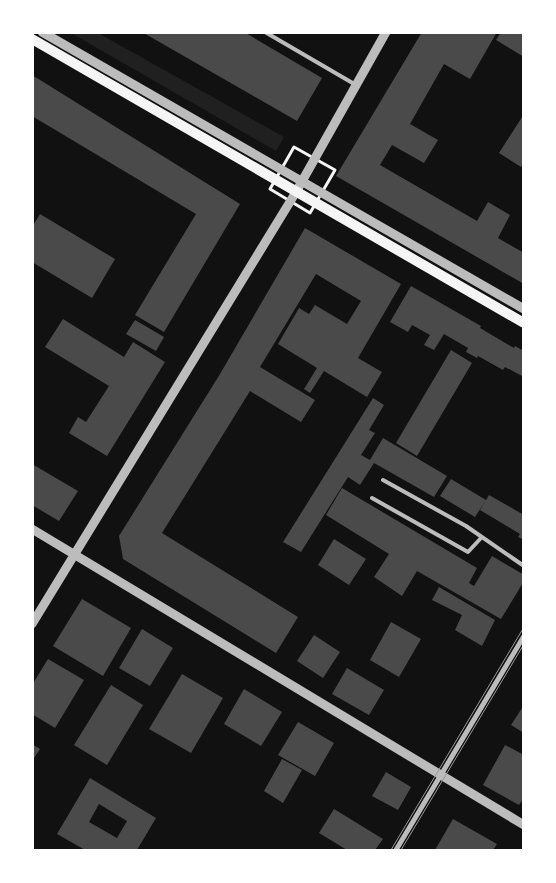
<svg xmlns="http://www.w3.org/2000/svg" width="556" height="883" viewBox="0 0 556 883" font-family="'Sofia Sans Condensed',sans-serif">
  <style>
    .green { fill: #202020 }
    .building { fill: #4a4a4a; fill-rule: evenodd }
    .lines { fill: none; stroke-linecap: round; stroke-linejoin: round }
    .path { stroke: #f5f5f5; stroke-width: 3 }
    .service { stroke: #bcbcbc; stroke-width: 4 }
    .minor { stroke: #bcbcbc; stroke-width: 5 }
    .tertiary { stroke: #bcbcbc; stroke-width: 9 }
    .secondary { stroke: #f5f5f5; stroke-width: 10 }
    .tram { stroke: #9a9a9a; stroke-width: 1 }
  </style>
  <rect width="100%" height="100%" fill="#111"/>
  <path class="green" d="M 71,33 L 98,33 L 284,137 L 276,151 Z"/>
  <path class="building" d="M 142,32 L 244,32 L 322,78 L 297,121 Z
    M 422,32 L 497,32 L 470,79 L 444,64 L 410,124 L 438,140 L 424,163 L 392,145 L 380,165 L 477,221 L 488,202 L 510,215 L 498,238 L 524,253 L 524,284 L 336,176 Z
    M 501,32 L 524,32 L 524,57 L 496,40 Z
    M 32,75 L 240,204 L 164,332 L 135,315 L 196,214 L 32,116 Z
    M 524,114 L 524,163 L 521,167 L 499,153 Z
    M 40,214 L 115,259 L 92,298 L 32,262 L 32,227 Z
    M 305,228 L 401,284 L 358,358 L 382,372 L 367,397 L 324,371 L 310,393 L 304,389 L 317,368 L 278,344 L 299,308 L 309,314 L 315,305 L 347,324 L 361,301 L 316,274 L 260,367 L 315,400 L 301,422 L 250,391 L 162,533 L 298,617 L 276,653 L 123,559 L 119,536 L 220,374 Z
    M 411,286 L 481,326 L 480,328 L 514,348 L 515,346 L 524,351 L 524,377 L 505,367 L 503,370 L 478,356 L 477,358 L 466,352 L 468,348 L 444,334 L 434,350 L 424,345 L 430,335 L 412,325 L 408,332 L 390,322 Z
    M 63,319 L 124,357 L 133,342 L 165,362 L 107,456 L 69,433 L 78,417 L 86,422 L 109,386 L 45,347 Z
    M 135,320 L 164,337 L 156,351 L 126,334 Z
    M 451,350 L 472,363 L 417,456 L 396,443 Z
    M 373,398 L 384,405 L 369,430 L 375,433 L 361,455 L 370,460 L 383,438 L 447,476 L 434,497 L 374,463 L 360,485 L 348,477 L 301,552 L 283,542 Z
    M 32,464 L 78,491 L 59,521 L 32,505 Z
    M 451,479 L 486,500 L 475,517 L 440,496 Z
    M 342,488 L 477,568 L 469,583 L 474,586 L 492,556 L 524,575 L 524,581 L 501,619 L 417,571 L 402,596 L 374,577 L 389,554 L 326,515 Z
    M 489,495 L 524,515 L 524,540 L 518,537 L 520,534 L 480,510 Z
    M 334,539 L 366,559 L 349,585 L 318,565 Z
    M 439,587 L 495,620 L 482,646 L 455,630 L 462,615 L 432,600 Z
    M 82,599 L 131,628 L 103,676 L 53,646 Z
    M 391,622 L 421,639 L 399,677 L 370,660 Z
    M 142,629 L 173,648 L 150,686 L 119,668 Z
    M 314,635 L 340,652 L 323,678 L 297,661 Z
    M 48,659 L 84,680 L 55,728 L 32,714 L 32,685 Z
    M 347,668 L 384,690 L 369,715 L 332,694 Z
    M 182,674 L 223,698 L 191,753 L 149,729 Z
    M 111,685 L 143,705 L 107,765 L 74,745 Z
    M 244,689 L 282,712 L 261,746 L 224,724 Z
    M 524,705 L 524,733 L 511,725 Z
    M 298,722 L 334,743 L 315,776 L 278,755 Z
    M 32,744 L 40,749 L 32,761 Z
    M 505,745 L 524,755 L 524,798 L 519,805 L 483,785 Z
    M 282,759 L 302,770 L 283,803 L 264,791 Z
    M 386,772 L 411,787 L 398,810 L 372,796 Z
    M 90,778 L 156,818 L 137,850 L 85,850 L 57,834 ZM 99,804 L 127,821 L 117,838 L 89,822 Z
    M 334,809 L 383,839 L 375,850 L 347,850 L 319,833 Z
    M 453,819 L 497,844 L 493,850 L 435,850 Z"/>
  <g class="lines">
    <path class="path" d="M 294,147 L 335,170 L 310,213 L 270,189 Z"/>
    <path class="service" d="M 265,32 L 356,85
      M 383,480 L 466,526 L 524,566
      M 372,498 L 468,552 L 481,538"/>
    <path class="minor" d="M 396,850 L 524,636"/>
    <path class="tertiary" d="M 42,32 L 524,309
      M 32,529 L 524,825
      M 32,624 L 296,192 L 386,32"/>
    <path class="secondary" d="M 32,39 L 524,323"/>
    <path class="tram" d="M 391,850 L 524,627
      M 401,850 L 524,644"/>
  </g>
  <rect width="556" height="883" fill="none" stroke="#ffffff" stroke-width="68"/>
</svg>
